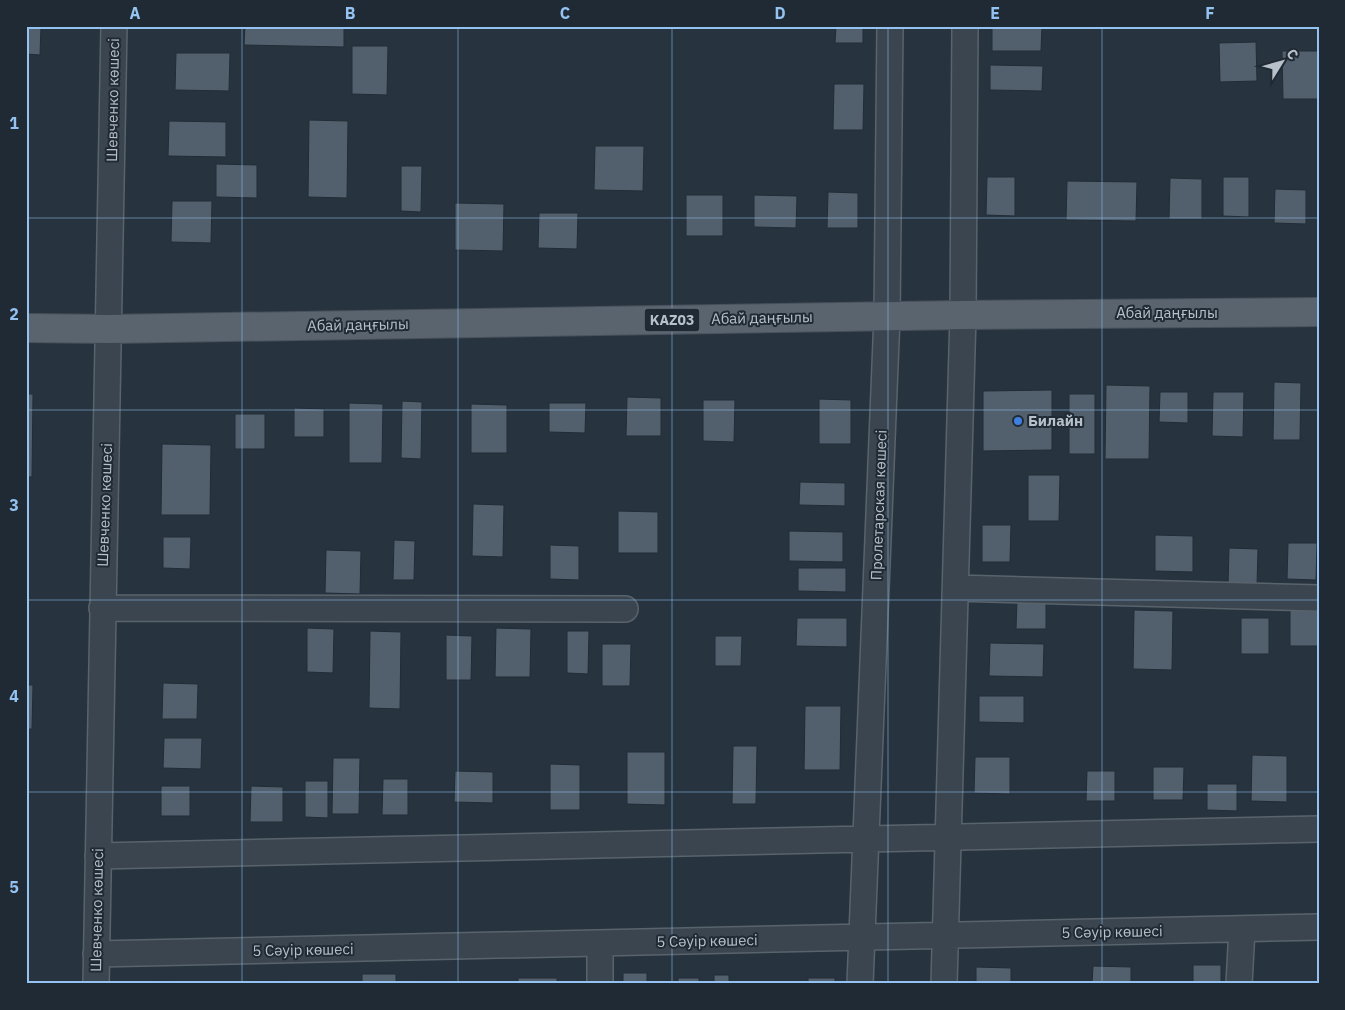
<svg xmlns="http://www.w3.org/2000/svg" width="1345" height="1010" viewBox="0 0 1345 1010" font-family="'IBM Plex Sans',sans-serif">
  <style>
    .building { fill: #525f6c; stroke: #222c36 }
    .lines { fill: none; stroke-linecap: round; stroke-linejoin: round }
    .minor-casing { stroke: #59636c; stroke-width: 28 }
    .major-casing { stroke: #48515b; stroke-width: 30 }
    .minor { stroke: #3b454f; stroke-width: 25 }
    .major { stroke: #59646f; stroke-width: 28 }
    .grid { fill: none; stroke: #94c2f1; stroke-width: 1; stroke-opacity: 0.55 }
    .shop-dot { fill: #3f7fe0; stroke: #202a34; stroke-width: 2 }
    .labels { text-anchor: middle; stroke-width: 4; stroke-linejoin: round; paint-order: stroke }
    .shield { fill: #202a34; stroke: #8a939c; stroke-width: 1 }
    .shield-label { font-size: 14px; font-weight: bold; fill: #b8c0c9 }
    .street-label { font-size: 15px; fill: #b8c0c9; stroke: #202a34 }
    .poi-label { font-size: 15px; font-weight: bold; fill: #b8c0c9; stroke: #202a34; text-anchor: start }
    .neatline { fill: none; stroke: #94c2f1; stroke-width: 2 }
    .grid-label { font-size: 16px; text-anchor: middle; font-weight: bold; fill: #94c2f1 }
  </style>
  <rect width="100%" height="100%" fill="#27343f"/>
  <path class="building" d="M 26,26 L 41,26 L 40,55 L 26,54 Z
    M 245,26 L 344,26 L 344,47 L 244,45 Z
    M 836,26 L 863,26 L 863,43 L 835,43 Z
    M 992,26 L 1042,26 L 1041,51 L 992,51 Z
    M 1256,42 L 1257,81 L 1220,82 L 1219,43 Z
    M 352,46 L 388,46 L 387,95 L 352,94 Z
    M 1282,51 L 1318,51 L 1318,99 L 1283,99 Z
    M 176,53 L 230,53 L 229,91 L 175,90 Z
    M 990,65 L 1043,66 L 1042,91 L 990,90 Z
    M 834,84 L 864,84 L 863,130 L 833,130 Z
    M 309,120 L 348,121 L 347,198 L 308,197 Z
    M 169,121 L 226,122 L 226,157 L 168,156 Z
    M 595,146 L 644,146 L 643,191 L 594,190 Z
    M 216,164 L 257,165 L 257,198 L 216,197 Z
    M 401,166 L 422,166 L 421,212 L 401,211 Z
    M 987,177 L 1015,177 L 1015,216 L 986,215 Z
    M 1223,177 L 1249,177 L 1249,217 L 1223,216 Z
    M 1170,178 L 1202,179 L 1202,219 L 1169,219 Z
    M 1067,181 L 1137,182 L 1136,221 L 1066,220 Z
    M 1275,189 L 1306,190 L 1306,224 L 1274,223 Z
    M 828,192 L 858,193 L 858,228 L 827,228 Z
    M 686,195 L 723,195 L 723,236 L 686,236 Z
    M 754,195 L 797,196 L 796,228 L 754,227 Z
    M 172,201 L 212,201 L 211,243 L 171,242 Z
    M 455,203 L 504,204 L 503,251 L 455,250 Z
    M 539,213 L 578,213 L 577,249 L 538,248 Z
    M 1274,382 L 1301,383 L 1300,440 L 1273,440 Z
    M 1106,385 L 1150,386 L 1149,459 L 1105,459 Z
    M 1052,390 L 1052,450 L 983,451 L 983,391 Z
    M 1160,392 L 1188,392 L 1188,423 L 1159,422 Z
    M 1213,392 L 1244,392 L 1243,437 L 1212,436 Z
    M 26,394 L 33,394 L 32,477 L 26,477 Z
    M 1069,394 L 1095,394 L 1095,454 L 1069,454 Z
    M 627,397 L 661,398 L 661,436 L 626,436 Z
    M 819,399 L 851,400 L 851,444 L 819,444 Z
    M 703,400 L 735,400 L 734,442 L 703,441 Z
    M 402,401 L 422,402 L 421,459 L 401,458 Z
    M 349,403 L 383,404 L 382,463 L 349,463 Z
    M 549,403 L 586,403 L 585,433 L 549,432 Z
    M 471,404 L 507,405 L 507,453 L 471,453 Z
    M 294,408 L 324,409 L 324,437 L 294,437 Z
    M 235,414 L 265,414 L 265,449 L 235,449 Z
    M 162,444 L 211,445 L 210,515 L 161,515 Z
    M 1028,475 L 1060,475 L 1059,521 L 1028,521 Z
    M 800,482 L 845,483 L 845,506 L 799,505 Z
    M 473,504 L 504,505 L 503,557 L 472,556 Z
    M 618,511 L 658,512 L 658,553 L 618,553 Z
    M 982,525 L 1011,525 L 1010,562 L 982,562 Z
    M 789,531 L 843,532 L 843,562 L 789,561 Z
    M 1155,535 L 1193,536 L 1193,572 L 1155,571 Z
    M 163,537 L 191,537 L 190,569 L 163,568 Z
    M 394,540 L 415,541 L 414,580 L 393,580 Z
    M 1288,543 L 1317,543 L 1316,580 L 1287,579 Z
    M 550,545 L 579,546 L 579,580 L 550,579 Z
    M 1229,548 L 1258,549 L 1257,585 L 1228,585 Z
    M 326,550 L 361,551 L 360,594 L 325,593 Z
    M 798,568 L 846,568 L 846,592 L 798,591 Z
    M 1017,599 L 1046,599 L 1046,629 L 1016,629 Z
    M 1290,609 L 1319,610 L 1319,646 L 1290,646 Z
    M 1134,610 L 1173,611 L 1172,670 L 1133,669 Z
    M 797,618 L 847,618 L 847,647 L 796,646 Z
    M 1241,618 L 1269,618 L 1269,654 L 1241,654 Z
    M 307,628 L 334,629 L 333,673 L 307,672 Z
    M 496,628 L 531,629 L 530,677 L 495,677 Z
    M 370,631 L 401,632 L 400,709 L 369,708 Z
    M 567,631 L 589,631 L 588,674 L 567,673 Z
    M 446,635 L 472,636 L 471,680 L 446,680 Z
    M 715,636 L 742,636 L 741,666 L 715,666 Z
    M 990,643 L 1044,644 L 1043,677 L 989,676 Z
    M 602,644 L 631,644 L 630,686 L 602,686 Z
    M 163,683 L 198,684 L 197,719 L 162,719 Z
    M 26,685 L 33,685 L 32,729 L 26,729 Z
    M 979,696 L 1024,696 L 1024,723 L 979,722 Z
    M 805,706 L 841,706 L 840,770 L 804,770 Z
    M 164,738 L 202,738 L 201,769 L 163,768 Z
    M 733,746 L 757,746 L 756,804 L 732,804 Z
    M 627,752 L 665,752 L 665,805 L 627,804 Z
    M 1252,755 L 1287,756 L 1287,802 L 1251,801 Z
    M 975,757 L 1010,757 L 1010,794 L 974,793 Z
    M 333,758 L 360,758 L 359,814 L 332,814 Z
    M 550,764 L 580,765 L 580,810 L 550,810 Z
    M 1153,767 L 1184,767 L 1183,800 L 1153,800 Z
    M 455,771 L 493,772 L 493,803 L 454,802 Z
    M 1087,771 L 1115,771 L 1115,801 L 1086,801 Z
    M 383,779 L 408,779 L 408,815 L 382,815 Z
    M 305,781 L 328,781 L 328,818 L 305,817 Z
    M 1207,784 L 1237,784 L 1237,811 L 1207,810 Z
    M 161,786 L 190,786 L 190,816 L 161,816 Z
    M 251,786 L 283,787 L 283,822 L 250,822 Z
    M 1193,965 L 1221,965 L 1221,984 L 1193,984 Z
    M 1093,966 L 1131,967 L 1131,984 L 1092,984 Z
    M 976,967 L 1011,968 L 1011,984 L 976,984 Z
    M 623,973 L 647,973 L 647,984 L 623,984 Z
    M 362,974 L 396,974 L 396,984 L 362,984 Z
    M 714,975 L 729,975 L 729,984 L 714,984 Z
    M 518,978 L 557,978 L 557,984 L 518,984 Z
    M 678,978 L 699,978 L 699,984 L 678,984 Z
    M 808,978 L 835,978 L 835,984 L 808,984 Z
    M 153,981 L 193,982 L 193,984 L 153,984 Z
    M 250,981 L 284,981 L 284,984 L 250,984 Z
    M 421,981 L 479,982 L 479,984 L 421,984 Z"/>
  <g class="lines">
    <g class="minor-casing">
      <path id="minor" d="M 956,588 L 1319,598
        M 102,608 L 625,609
        M 98,856 L 1319,829
        M 600,943 L 600,984
        M 96,954 L 1319,927
        M 96,984 C 101,665 109,345 114,26
        M 860,984 L 887,316 L 890,26
        M 944,984 L 963,315 L 965,26
        M 1239,984 L 1242,929"/>
    </g>
    <g class="major-casing">
      <path id="major" d="M 26,328 L 110,329 L 963,315 L 1319,312"/>
    </g>
    <use href="#minor" class="minor"/>
    <use href="#major" class="major"/>
  </g>
  <path class="grid" d="M 242,26 L 242,984M 458,26 L 458,984M 672,26 L 672,984M 888,26 L 888,984M 1102,26 L 1102,984M 26,218 L 1319,218M 26,410 L 1319,410M 26,600 L 1319,600M 26,792 L 1319,792"/>
  <circle class="shop-dot" cx="1018" cy="421" r="5"/>
  <g class="labels">
    <rect class="shield" x="644.5" y="308.5" width="55" height="23" rx="4"/>
    <g class="shield-label">
      <text x="672" y="325">KАZ03</text>
    </g>
    <g class="street-label">
      <text transform="translate(113 100) rotate(-89)" y="5">Шевченко көшесі</text>
      <text x="1167" y="318">Абай даңғылы</text>
      <text transform="translate(762 318) rotate(-1)" y="5">Абай даңғылы</text>
      <text transform="translate(358 325) rotate(-1)" y="5">Абай даңғылы</text>
      <text transform="translate(105 505) rotate(-88)" y="5">Шевченко көшесі</text>
      <text transform="translate(879 505) rotate(-88)" y="5">Пролетарская көшесі</text>
      <text transform="translate(97 910) rotate(-89)" y="5">Шевченко көшесі</text>
      <text transform="translate(1112 932) rotate(-1)" y="5">5 Сәуір көшесі</text>
      <text transform="translate(707 941) rotate(-1)" y="5">5 Сәуір көшесі</text>
      <text transform="translate(303 950) rotate(-1)" y="5">5 Сәуір көшесі</text>
    </g>
    <g class="poi-label">
      <text x="1028" y="426">Билайн</text>
    </g>
  </g>
  <rect width="1345" height="1010" fill="none" stroke="#202a34" stroke-width="55"/>
  <g transform="translate(1282 62) rotate(53)" stroke="#202a34" stroke-width="4" paint-order="stroke">
  <path d="M0-4L9 19L0 12L-9 19Z" fill="#b8c0c9"/>
  <text y="-8" font-size="14" font-weight="bold" text-anchor="middle" fill="#b8c0c9">С</text>
  </g>
  <rect x="28" y="28" width="1290" height="954" class="neatline"/>
  <g class="grid-label">
    <text x="135" y="19">A</text>
    <text x="350" y="19">B</text>
    <text x="565" y="19">C</text>
    <text x="780" y="19">D</text>
    <text x="995" y="19">E</text>
    <text x="1210" y="19">F</text>
    <text x="14" y="129">1</text>
    <text x="14" y="320">2</text>
    <text x="14" y="511">3</text>
    <text x="14" y="702">4</text>
    <text x="14" y="893">5</text>
  </g>
</svg>
